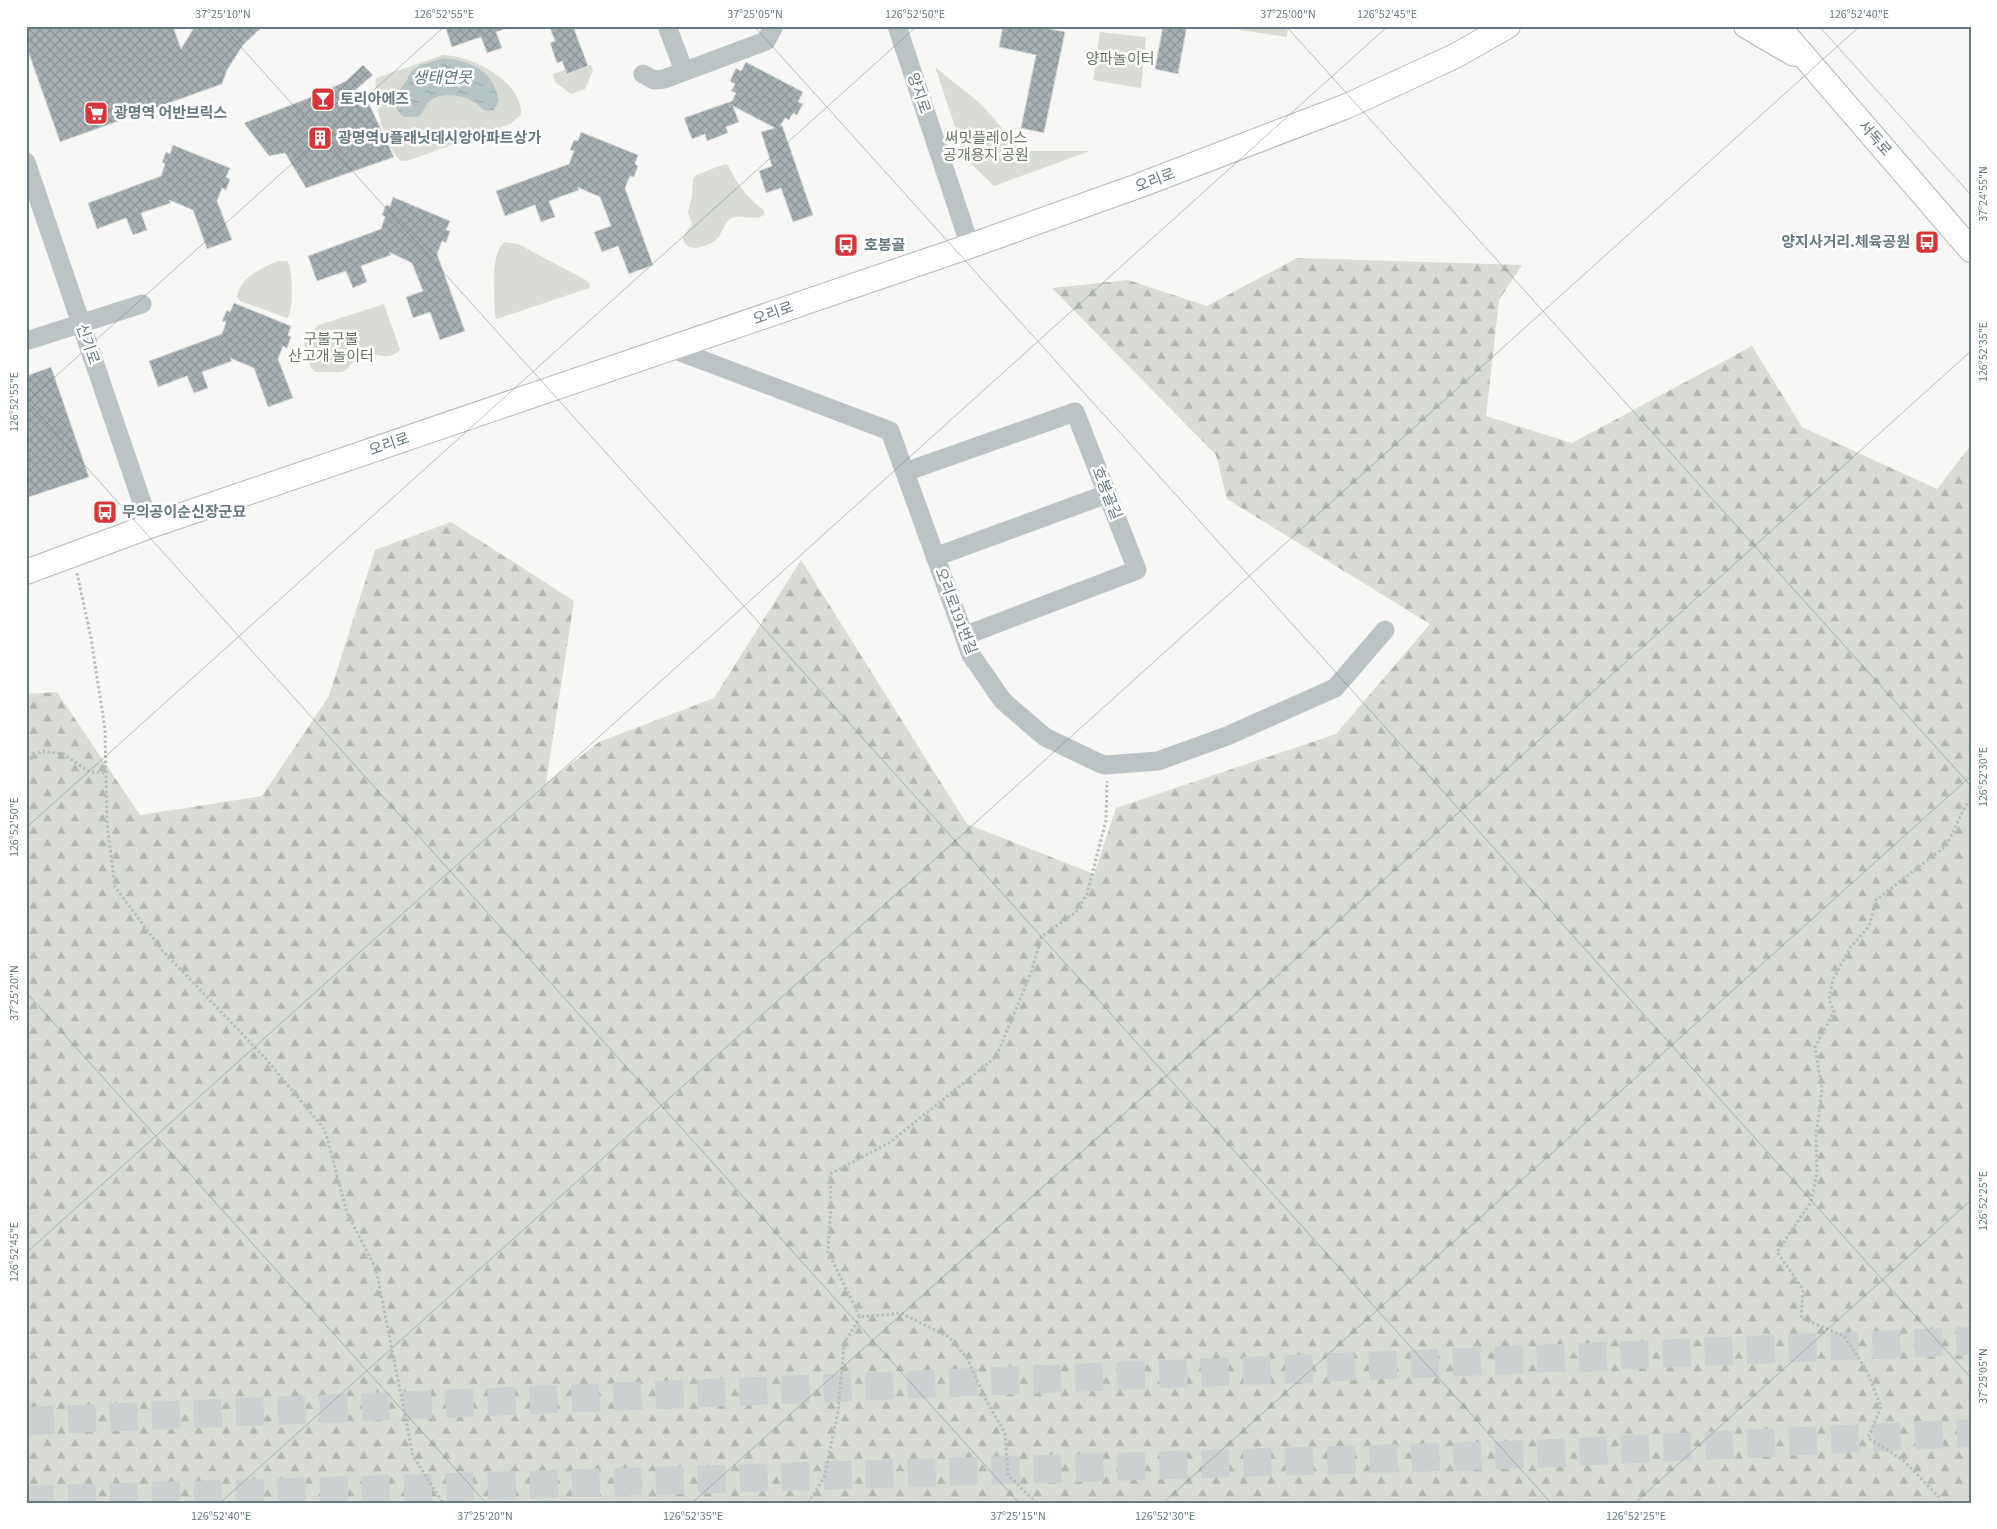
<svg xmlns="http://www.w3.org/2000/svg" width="1997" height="1529" viewBox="0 0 1997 1529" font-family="'Source Sans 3','Noto Sans KR',sans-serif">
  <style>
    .forest { fill: url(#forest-firs) }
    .park { fill: #d9dcd4 }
    .water { fill: url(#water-ripples) }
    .building { fill: url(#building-cross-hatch); stroke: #d9d9d7 }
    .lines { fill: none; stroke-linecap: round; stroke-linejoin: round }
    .highway-tunnel { stroke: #cbd1d1; stroke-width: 28; stroke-dasharray: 28 14; stroke-linecap: butt }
    .major-casing { stroke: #b0b7b9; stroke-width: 26 }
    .path { stroke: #b7bcbd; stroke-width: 3; stroke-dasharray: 2.5 2.5; stroke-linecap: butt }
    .minor { stroke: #bcc3c4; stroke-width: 19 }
    .major { stroke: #fff; stroke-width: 24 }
    .ticks { fill: none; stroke: #65797e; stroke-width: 1; stroke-opacity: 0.45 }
    .labels { text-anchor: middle; stroke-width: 5; stroke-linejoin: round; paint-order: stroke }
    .park-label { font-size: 15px; fill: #6b7663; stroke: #fff }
    .street-label { font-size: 15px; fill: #65797e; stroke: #fff }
    .poi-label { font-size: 15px; font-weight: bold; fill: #65797e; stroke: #fff; text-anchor: start }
    .water-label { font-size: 16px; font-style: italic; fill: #5f7878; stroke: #fff }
    .neatline { fill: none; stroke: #65797e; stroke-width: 2 }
    .ticks-label { font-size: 12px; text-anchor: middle; fill: #65797e }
  </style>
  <defs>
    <pattern id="forest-firs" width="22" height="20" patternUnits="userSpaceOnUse" patternTransform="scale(1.25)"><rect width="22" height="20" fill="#d9dcd4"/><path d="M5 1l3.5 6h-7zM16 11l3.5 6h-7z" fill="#b4b7b1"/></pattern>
    <pattern id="water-ripples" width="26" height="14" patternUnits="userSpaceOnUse" patternTransform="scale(1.25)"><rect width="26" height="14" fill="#b5c5c6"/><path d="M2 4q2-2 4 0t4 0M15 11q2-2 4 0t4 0" fill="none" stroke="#97a5a6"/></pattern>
    <pattern id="building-cross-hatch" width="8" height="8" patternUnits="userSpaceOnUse" patternTransform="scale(1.25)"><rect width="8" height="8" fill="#a7b1b4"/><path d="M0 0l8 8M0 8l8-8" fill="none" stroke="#8c9598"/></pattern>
  </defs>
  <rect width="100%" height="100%" fill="#f7f7f5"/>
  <path class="forest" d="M 1297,258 L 1522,265 L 1499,300 L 1486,416 L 1572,443 L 1752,346 L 1802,427 L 1937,489 L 1971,445 L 1971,1503 L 26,1503 L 26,694 L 57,692 L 140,815 L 262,796 L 329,696 L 375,550 L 451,522 L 574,601 L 546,783 L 599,742 L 714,698 L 801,560 L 967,824 L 1094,874 L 1116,808 L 1336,734 L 1430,624 L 1227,499 L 1216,455 L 1052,288 L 1128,280 L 1207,306 Z"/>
  <path class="park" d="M 1239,26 L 1288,26 L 1287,37 L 1239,30 Z
    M 1100,32 L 1146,37 L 1141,88 L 1093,80 Z
    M 443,55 C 472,56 523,81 521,115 L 510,124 L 410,160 L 401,161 C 384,146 373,101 376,78 Z
    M 591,65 L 593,70 L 585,89 L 571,94 L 555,82 L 553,74 L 565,70 L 567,74 Z
    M 935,67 L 981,104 L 1022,151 L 1090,151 L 994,186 L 966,159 Z
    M 725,164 L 728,165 C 737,184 747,198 764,210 L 764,215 C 755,222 741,213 730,219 C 723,224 723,233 717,239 C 708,247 684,255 683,237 L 692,224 L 688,213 L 692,196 L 693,179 L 696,175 Z
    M 505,242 L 518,244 L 586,280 L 590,284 L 589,288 L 497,319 L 495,315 C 495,297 489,253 505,242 Z
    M 278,261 L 287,261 C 293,268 294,313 287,318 L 240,301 L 237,297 C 241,276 260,269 278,261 Z
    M 384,304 L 400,350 C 385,363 379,351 365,355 C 355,357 350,368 342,372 L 315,372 C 306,363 305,351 304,340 L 307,335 L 319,325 Z"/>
  <path class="water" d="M 444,58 C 473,62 493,70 499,101 L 494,110 L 485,111 C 481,108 477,103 472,101 C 460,94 436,92 427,104 C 424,109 423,113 418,117 L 404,117 C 397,110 392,106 393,95 C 402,89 407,81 411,71 L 421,65 Z"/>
  <path class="building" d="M 26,26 L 173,26 L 181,49 L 195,26 L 263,26 L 243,45 L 227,70 L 222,84 L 60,142 L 26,45 Z
    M 445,26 L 514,26 L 496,32 L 502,48 L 487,53 L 481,37 L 452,47 Z
    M 554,26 L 573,26 L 588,66 L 567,74 L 562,61 L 557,63 L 550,43 L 555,41 L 550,28 Z
    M 1003,26 L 1035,26 L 1065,32 L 1044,133 L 1021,128 L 1036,55 L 999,47 Z
    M 1163,26 L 1187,26 L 1178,74 L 1155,69 Z
    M 746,62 L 803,92 L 798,102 L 803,104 L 797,115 L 793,113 L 789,120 L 785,118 L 780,126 L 782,125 L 813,215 L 793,222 L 781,188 L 766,193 L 759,171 L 772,166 L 761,132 L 775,128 L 733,106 L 739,122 L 726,127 L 728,133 L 707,141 L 705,134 L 692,139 L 684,118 L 732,101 L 736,93 L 731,91 L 735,84 L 730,81 L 736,68 L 741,71 Z
    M 363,65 L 373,75 L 353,92 L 360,106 L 369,104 L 394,157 L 306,188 L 285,153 L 269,156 L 244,123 L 319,94 L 346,81 Z
    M 581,132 L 638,155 L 635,164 L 638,166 L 634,177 L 630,176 L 625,188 L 653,265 L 629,274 L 618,246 L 602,252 L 594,232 L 611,226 L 600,197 L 577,187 L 579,190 L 549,201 L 555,217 L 541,222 L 535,205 L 505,216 L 496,191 L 569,164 L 574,151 L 570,150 L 574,140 L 578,141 Z
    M 173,145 L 230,168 L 226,177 L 230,179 L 226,190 L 222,188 L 217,201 L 232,240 L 207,249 L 193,210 L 169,200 L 171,203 L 141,213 L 147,230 L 133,235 L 126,218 L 97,229 L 88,203 L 161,176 L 165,164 L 162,162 L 166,152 L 170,154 Z
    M 393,197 L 450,221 L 446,230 L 450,231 L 446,243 L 442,241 L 437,254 L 465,331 L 440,340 L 430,312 L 413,318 L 406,297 L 423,291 L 412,263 L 389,252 L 391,255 L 361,266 L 367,282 L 353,288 L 346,271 L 317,281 L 308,256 L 381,229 L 385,217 L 382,215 L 386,205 L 390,206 Z
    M 234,303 L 291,326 L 288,335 L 291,337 L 287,348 L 283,346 L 278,359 L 293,398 L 268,407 L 254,368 L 230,358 L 232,361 L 202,372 L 208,388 L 194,393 L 187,376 L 158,387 L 149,361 L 222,334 L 226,322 L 222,321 L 227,310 L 230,312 Z
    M 51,367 L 89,477 L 26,498 L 26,376 Z"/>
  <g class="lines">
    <path class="highway-tunnel" d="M 26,1421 L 1971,1341
      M 26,1500 L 1535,1454 L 1971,1433"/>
    <g class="major-casing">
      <path id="major" d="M 1746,26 L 1794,54
        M 1778,26 L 1971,250
        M 26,572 L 150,526 L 970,246 L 1138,186 L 1347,106 L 1455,56 L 1508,26"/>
    </g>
    <path class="path" d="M 77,573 L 91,638 L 105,729 L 107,824 L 115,887 L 162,950 L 266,1059 L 325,1130 L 347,1213 L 376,1269 L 413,1456 L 443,1503
      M 26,762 L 42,751 L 63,754 L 90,772 L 106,773
      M 808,1503 L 824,1478 L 838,1412 L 844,1344 L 860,1317
      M 1037,1503 L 1008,1475 L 1005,1433 L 986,1400 L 967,1358 L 949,1337 L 901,1313 L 860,1317 L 828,1252 L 831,1205 L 830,1174 L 889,1143 L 996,1057 L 1031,973 L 1041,937 L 1076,912 L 1087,894 L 1106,820 L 1107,781
      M 1940,1503 L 1938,1496 L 1903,1460 L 1868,1438 L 1881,1407 L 1867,1371 L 1844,1336 L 1801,1318 L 1803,1289 L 1777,1252 L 1811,1202 L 1817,1173 L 1816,1137 L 1822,1089 L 1815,1047 L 1834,1012 L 1829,999 L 1833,980 L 1850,948 L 1869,926 L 1876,900 L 1946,846 L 1967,803 L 1971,800"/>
    <path class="minor" d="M 667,26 L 684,71
      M 897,26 L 970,246
      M 643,74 L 654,80 L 664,79 L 766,41 L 774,26
      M 26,162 L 150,526
      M 26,341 L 142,304
      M 670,348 L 890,431 L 971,655 L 1003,701 L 1045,737 L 1099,763 L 1105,765 L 1158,761 L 1227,736 L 1335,688 L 1385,630
      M 905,472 L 1075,412 L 1137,570 L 964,636
      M 935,557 L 1107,494"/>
    <use href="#major" class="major"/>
  </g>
  <path class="ticks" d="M 222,26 L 1551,1503M 754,26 L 1971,1378M 1286,26 L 1971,786M 1819,26 L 1971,195M 26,400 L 1019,1503M 26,403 L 445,26M 26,828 L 917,26M 26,992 L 486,1503M 26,1253 L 1388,26M 220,1503 L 1860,26M 692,1503 L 1971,351M 1163,1503 L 1971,776M 1635,1503 L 1971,1200"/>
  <defs>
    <g id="bar-square" transform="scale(1.25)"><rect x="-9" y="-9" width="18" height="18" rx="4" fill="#d73537" stroke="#fff"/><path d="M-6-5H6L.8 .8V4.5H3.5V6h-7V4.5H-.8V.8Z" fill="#fff"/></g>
    <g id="supermarket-square" transform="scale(1.25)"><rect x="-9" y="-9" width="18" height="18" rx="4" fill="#d73537" stroke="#fff"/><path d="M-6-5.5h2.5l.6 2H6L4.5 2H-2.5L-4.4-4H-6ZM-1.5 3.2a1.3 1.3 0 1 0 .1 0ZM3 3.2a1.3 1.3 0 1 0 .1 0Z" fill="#fff"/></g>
    <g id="building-square" transform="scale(1.25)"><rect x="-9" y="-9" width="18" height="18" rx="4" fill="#d73537" stroke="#fff"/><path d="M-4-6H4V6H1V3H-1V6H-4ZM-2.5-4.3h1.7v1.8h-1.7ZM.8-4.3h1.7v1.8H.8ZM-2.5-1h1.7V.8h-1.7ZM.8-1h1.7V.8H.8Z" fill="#fff"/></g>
    <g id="bus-square" transform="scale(1.25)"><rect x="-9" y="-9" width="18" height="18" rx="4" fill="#d73537" stroke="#fff"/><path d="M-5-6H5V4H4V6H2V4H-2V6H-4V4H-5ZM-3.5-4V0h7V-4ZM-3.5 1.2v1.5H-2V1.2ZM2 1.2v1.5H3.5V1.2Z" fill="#fff"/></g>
  </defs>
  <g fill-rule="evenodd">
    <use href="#bar-square" x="323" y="99"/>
    <use href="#supermarket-square" x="96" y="113"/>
    <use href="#building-square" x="320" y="138"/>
    <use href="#bus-square" x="1927" y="242"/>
    <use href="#bus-square" x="846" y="245"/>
    <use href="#bus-square" x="105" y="512"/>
  </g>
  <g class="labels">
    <g class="park-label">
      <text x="1120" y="64">양파놀이터</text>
      <text x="986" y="143">써밋플레이스<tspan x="986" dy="17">공개용지 공원</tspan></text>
      <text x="331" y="344">구불구불<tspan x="331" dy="17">산고개 놀이터</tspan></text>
    </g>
    <g class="street-label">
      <text transform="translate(919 93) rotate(71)" y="5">양지로</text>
      <text transform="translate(1875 138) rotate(49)" y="5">서독로</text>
      <text transform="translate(1155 180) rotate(-21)" y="5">오리로</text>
      <text transform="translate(773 313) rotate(-19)" y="5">오리로</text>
      <text transform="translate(88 344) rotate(71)" y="5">신기로</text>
      <text transform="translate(389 444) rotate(-19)" y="5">오리로</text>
      <text transform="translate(1107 493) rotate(68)" y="5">호봉골길</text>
      <text transform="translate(956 611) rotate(69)" y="5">오리로191번길</text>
    </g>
    <g class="poi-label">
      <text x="340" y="104">토리아에즈</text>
      <text x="114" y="118">광명역 어반브릭스</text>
      <text x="338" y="143">광명역U플래닛데시앙아파트상가</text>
      <text x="1910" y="247" text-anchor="end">양지사거리.체육공원</text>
      <text x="864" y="250">호봉골</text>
      <text x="122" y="517">무의공이순신장군묘</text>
    </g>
    <g class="water-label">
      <text x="442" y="83">생태연못</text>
    </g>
  </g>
  <rect width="1997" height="1529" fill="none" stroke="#ffffff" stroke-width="55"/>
  <rect x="28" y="28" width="1942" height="1474" class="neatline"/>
  <g class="ticks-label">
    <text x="223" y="18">37°25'10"N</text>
    <text x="444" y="18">126°52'55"E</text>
    <text x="755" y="18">37°25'05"N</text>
    <text x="915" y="18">126°52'50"E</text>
    <text x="1288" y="18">37°25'00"N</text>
    <text x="1387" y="18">126°52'45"E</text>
    <text x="1859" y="18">126°52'40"E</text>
    <text transform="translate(1983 194) rotate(-90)" y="4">37°24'55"N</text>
    <text transform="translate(1983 352) rotate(-90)" y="4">126°52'35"E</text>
    <text transform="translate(14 402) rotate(-90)" y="4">126°52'55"E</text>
    <text transform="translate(1983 777) rotate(-90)" y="4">126°52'30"E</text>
    <text transform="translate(14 827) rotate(-90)" y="4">126°52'50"E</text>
    <text transform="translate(14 993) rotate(-90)" y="4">37°25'20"N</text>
    <text transform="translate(1983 1201) rotate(-90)" y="4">126°52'25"E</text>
    <text transform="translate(14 1252) rotate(-90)" y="4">126°52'45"E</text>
    <text transform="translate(1983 1376) rotate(-90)" y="4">37°25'05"N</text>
    <text x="221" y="1520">126°52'40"E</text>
    <text x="485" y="1520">37°25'20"N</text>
    <text x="693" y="1520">126°52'35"E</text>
    <text x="1018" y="1520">37°25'15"N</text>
    <text x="1165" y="1520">126°52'30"E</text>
    <text x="1636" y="1520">126°52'25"E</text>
  </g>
</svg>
